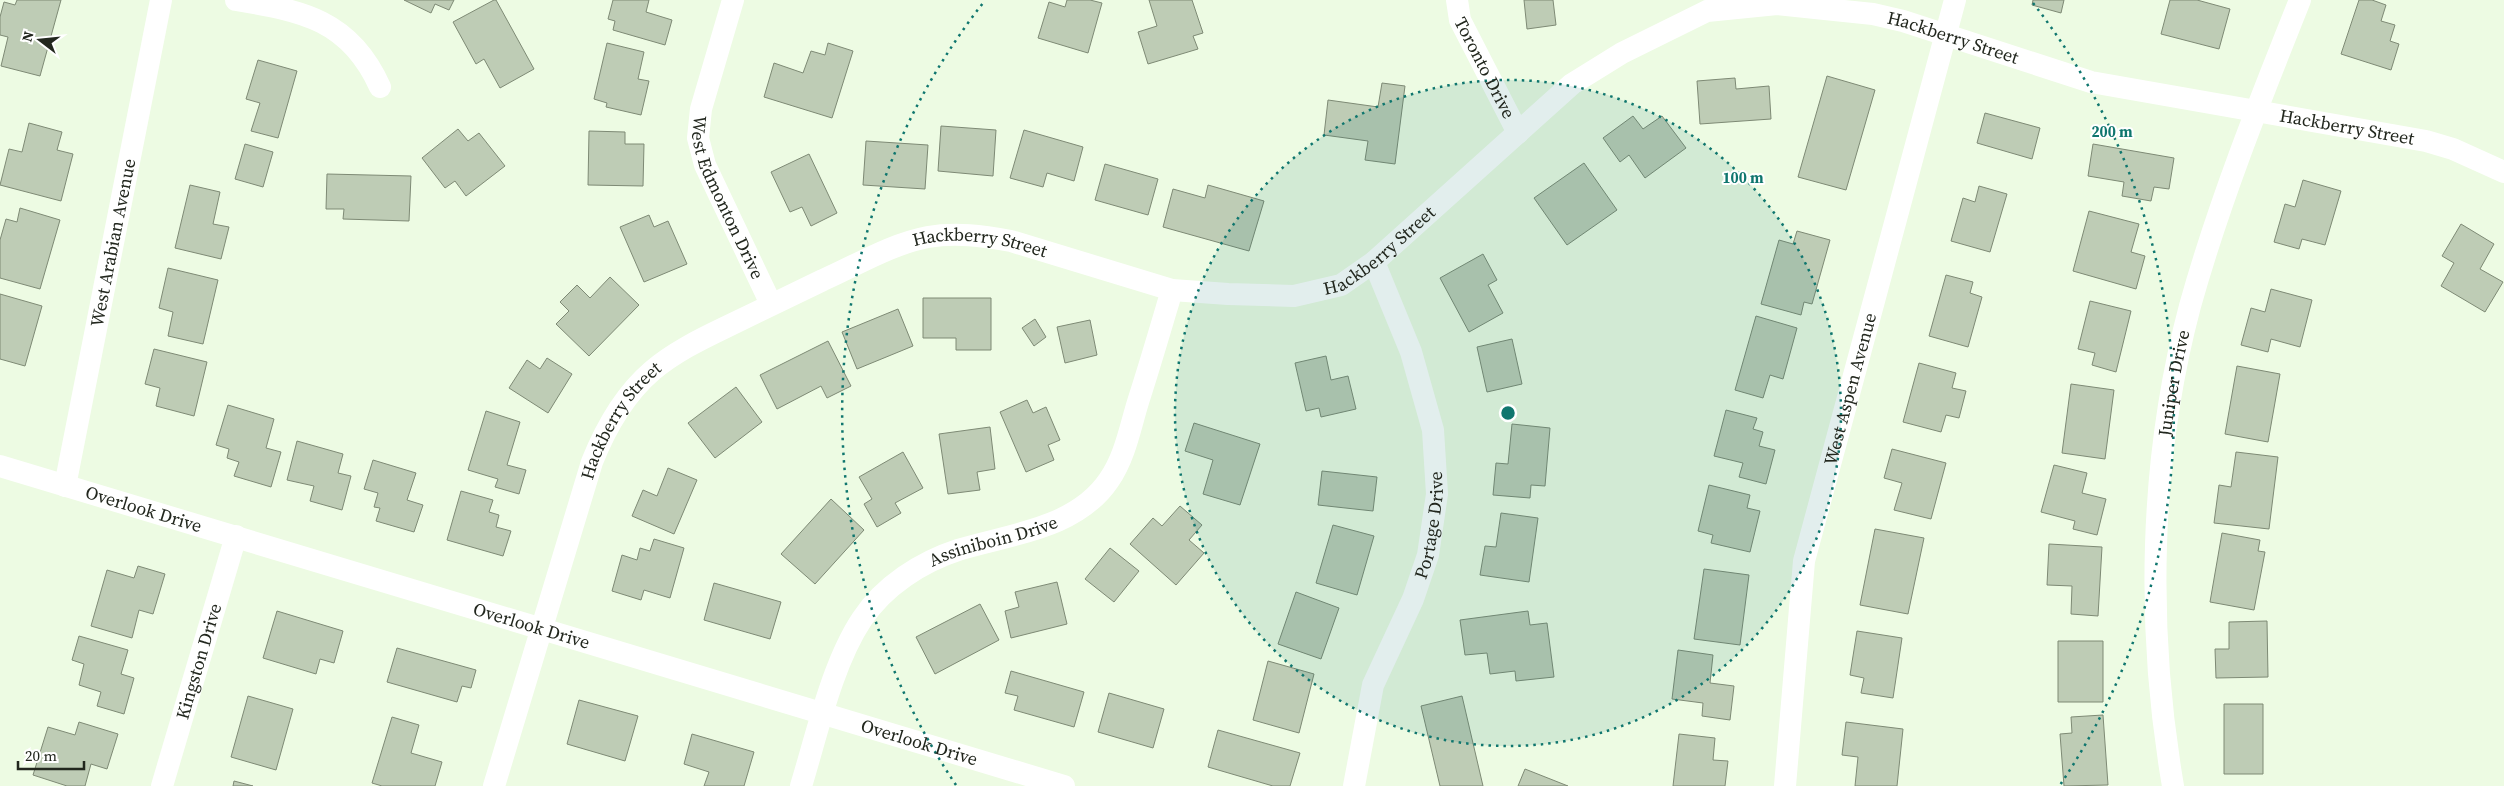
<svg xmlns="http://www.w3.org/2000/svg" width="2504" height="786" viewBox="0 0 2504 786" font-family="'Source Serif 4',serif">
  <style>
    .building { fill: #beccb5; stroke: #7e8a75 }
    .lines { fill: none; stroke-linecap: round; stroke-linejoin: round }
    .street { stroke: #fff; stroke-width: 22 }
    .ring { fill: none; stroke: #0f766e; stroke-width: 2.5; stroke-dasharray: 2.5 5 }
    .labels { text-anchor: middle; stroke-width: 4; stroke-linejoin: round; paint-order: stroke }
    .street-label { font-size: 18px; fill: #22271e; stroke: #fff }
    .centre { fill: #0f766e; stroke: #fff; stroke-width: 2.5 }
    .ring-label { font-size: 15px; text-anchor: middle; font-weight: bold; fill: #0f766e; stroke: #fff; stroke-width: 4; stroke-linejoin: round; paint-order: stroke }
  </style>
  <rect width="100%" height="100%" fill="#edfbe3"/>
  <path class="building" d="M 17,0 L 61,0 L 40,76 L 1,66 L 8,37 L 0,35 L 0,17 L 4,2 L 15,5 Z
    M 404,0 L 454,0 L 449,10 L 435,4 L 431,13 Z
    M 494,0 L 496,0 L 534,69 L 500,88 L 484,59 L 476,64 L 453,22 Z
    M 613,0 L 649,0 L 646,12 L 672,20 L 665,45 L 613,30 L 615,21 L 608,19 Z
    M 1067,0 L 1090,0 L 1102,3 L 1088,53 L 1038,38 L 1049,2 L 1065,7 Z
    M 1149,0 L 1192,0 L 1203,33 L 1193,36 L 1198,49 L 1148,64 L 1138,32 L 1157,26 Z
    M 1524,0 L 1553,0 L 1556,25 L 1527,29 Z
    M 2033,0 L 2064,0 L 2061,13 L 2032,5 Z
    M 2170,0 L 2197,0 L 2230,9 L 2219,49 L 2161,34 Z
    M 2359,0 L 2372,0 L 2386,5 L 2381,21 L 2395,25 L 2390,41 L 2399,44 L 2391,70 L 2341,54 Z
    M 607,43 L 644,52 L 638,79 L 649,81 L 641,115 L 606,107 L 607,103 L 594,99 Z
    M 828,43 L 853,51 L 832,118 L 764,97 L 774,63 L 803,73 L 811,51 L 825,55 Z
    M 258,60 L 297,71 L 278,138 L 251,131 L 260,103 L 246,99 Z
    M 1827,76 L 1875,90 L 1846,190 L 1798,177 Z
    M 1735,78 L 1736,89 L 1769,86 L 1771,119 L 1700,124 L 1697,81 Z
    M 1382,83 L 1405,86 L 1395,164 L 1365,160 L 1368,141 L 1324,135 L 1328,100 L 1378,107 Z
    M 1985,113 L 2040,128 L 2032,159 L 1977,143 Z
    M 1633,116 L 1643,129 L 1662,116 L 1686,148 L 1645,178 L 1629,155 L 1620,162 L 1603,138 Z
    M 29,123 L 62,132 L 57,150 L 73,154 L 61,201 L 0,185 L 9,149 L 22,152 Z
    M 941,126 L 996,130 L 993,176 L 938,171 Z
    M 458,129 L 468,141 L 479,133 L 505,166 L 466,196 L 455,181 L 445,188 L 422,158 Z
    M 1024,130 L 1083,147 L 1074,181 L 1047,173 L 1043,187 L 1010,178 Z
    M 589,131 L 625,132 L 625,144 L 644,144 L 643,186 L 588,185 Z
    M 866,141 L 928,145 L 925,189 L 863,185 Z
    M 245,144 L 273,152 L 263,187 L 235,179 Z
    M 2093,144 L 2174,158 L 2169,189 L 2154,187 L 2151,201 L 2122,196 L 2124,182 L 2088,176 Z
    M 809,154 L 837,213 L 811,226 L 802,207 L 790,212 L 771,172 Z
    M 1584,163 L 1617,210 L 1567,245 L 1534,198 Z
    M 1105,164 L 1158,179 L 1148,215 L 1095,200 Z
    M 327,174 L 411,176 L 409,221 L 343,219 L 344,209 L 326,209 Z
    M 2303,180 L 2341,191 L 2325,245 L 2302,239 L 2299,249 L 2274,242 L 2285,204 L 2295,207 Z
    M 190,185 L 220,192 L 213,224 L 229,227 L 221,259 L 175,248 Z
    M 1208,185 L 1264,201 L 1249,251 L 1163,227 L 1173,189 L 1205,198 Z
    M 1979,186 L 2007,194 L 1990,252 L 1951,241 L 1963,198 L 1975,202 Z
    M 20,208 L 60,220 L 40,289 L 0,278 L 0,240 L 6,219 L 17,222 Z
    M 2089,211 L 2139,224 L 2131,252 L 2145,256 L 2136,289 L 2073,271 Z
    M 649,215 L 654,227 L 668,221 L 687,264 L 644,282 L 620,227 Z
    M 2461,224 L 2494,244 L 2480,269 L 2503,282 L 2485,312 L 2441,286 L 2454,263 L 2442,256 Z
    M 1797,231 L 1830,240 L 1812,304 L 1804,302 L 1801,315 L 1761,304 L 1779,240 L 1793,244 Z
    M 1483,254 L 1497,280 L 1488,285 L 1503,313 L 1469,332 L 1440,278 Z
    M 168,268 L 218,280 L 203,344 L 168,336 L 173,312 L 159,308 Z
    M 1946,275 L 1973,282 L 1970,293 L 1982,297 L 1968,347 L 1929,336 Z
    M 610,277 L 639,305 L 589,356 L 556,324 L 569,311 L 560,302 L 577,285 L 590,298 Z
    M 2271,289 L 2312,300 L 2300,347 L 2271,339 L 2268,352 L 2241,345 L 2251,308 L 2265,312 Z
    M 0,294 L 42,306 L 25,366 L 0,359 Z
    M 923,298 L 991,298 L 991,350 L 956,350 L 956,338 L 923,338 Z
    M 2090,301 L 2131,311 L 2116,372 L 2092,365 L 2095,353 L 2078,349 Z
    M 898,309 L 913,346 L 857,369 L 842,332 Z
    M 1756,316 L 1797,328 L 1783,379 L 1770,375 L 1763,398 L 1735,390 Z
    M 1035,319 L 1046,337 L 1034,346 L 1022,328 Z
    M 1090,320 L 1097,355 L 1065,363 L 1057,327 Z
    M 1512,339 L 1522,384 L 1487,392 L 1477,347 Z
    M 828,341 L 851,386 L 827,398 L 821,386 L 777,409 L 760,375 Z
    M 154,349 L 207,362 L 194,416 L 156,406 L 160,388 L 145,384 Z
    M 1326,356 L 1331,380 L 1348,376 L 1356,409 L 1321,417 L 1319,408 L 1306,411 L 1295,363 Z
    M 547,358 L 572,374 L 548,413 L 509,388 L 527,360 L 540,369 Z
    M 1919,363 L 1956,373 L 1952,388 L 1966,391 L 1959,418 L 1946,415 L 1941,432 L 1903,422 Z
    M 2237,366 L 2280,374 L 2268,442 L 2225,434 Z
    M 2071,384 L 2114,390 L 2105,459 L 2062,453 Z
    M 736,387 L 762,422 L 715,458 L 688,423 Z
    M 1027,400 L 1033,413 L 1046,407 L 1060,440 L 1048,445 L 1054,460 L 1026,472 L 1000,412 Z
    M 228,405 L 274,419 L 266,448 L 281,452 L 271,487 L 234,476 L 239,462 L 227,458 L 229,449 L 216,445 Z
    M 1726,410 L 1757,418 L 1753,429 L 1763,432 L 1759,446 L 1775,450 L 1766,484 L 1739,477 L 1743,463 L 1714,456 Z
    M 486,411 L 520,422 L 507,465 L 526,470 L 519,494 L 495,487 L 498,479 L 468,470 Z
    M 1194,423 L 1260,444 L 1240,505 L 1203,494 L 1213,460 L 1185,451 Z
    M 1512,424 L 1550,428 L 1545,486 L 1531,485 L 1530,498 L 1493,495 L 1496,463 L 1508,464 Z
    M 990,427 L 995,469 L 977,472 L 980,490 L 948,494 L 939,434 Z
    M 297,441 L 343,454 L 338,473 L 351,476 L 342,510 L 310,501 L 314,486 L 287,480 Z
    M 1892,449 L 1946,463 L 1931,519 L 1894,510 L 1902,483 L 1884,478 Z
    M 903,452 L 923,488 L 895,503 L 901,513 L 877,527 L 864,504 L 872,499 L 859,477 Z
    M 2236,452 L 2278,457 L 2269,529 L 2214,523 L 2219,485 L 2231,487 Z
    M 373,460 L 416,473 L 407,500 L 423,505 L 414,532 L 376,521 L 380,508 L 374,507 L 378,493 L 364,489 Z
    M 2054,465 L 2087,473 L 2082,493 L 2106,499 L 2097,535 L 2073,529 L 2075,521 L 2041,512 Z
    M 668,468 L 697,480 L 674,534 L 632,516 L 643,490 L 657,496 Z
    M 1322,471 L 1377,477 L 1373,511 L 1318,505 Z
    M 1709,485 L 1750,495 L 1747,508 L 1760,511 L 1750,552 L 1711,543 L 1713,535 L 1698,531 Z
    M 461,491 L 493,500 L 489,512 L 499,515 L 496,527 L 511,531 L 503,556 L 447,540 Z
    M 831,499 L 864,530 L 815,584 L 781,554 Z
    M 1180,506 L 1202,525 L 1189,540 L 1204,553 L 1176,585 L 1130,544 L 1153,518 L 1162,526 Z
    M 1501,513 L 1538,518 L 1529,582 L 1480,575 L 1485,546 L 1496,547 Z
    M 1333,525 L 1374,536 L 1357,595 L 1316,583 Z
    M 1875,529 L 1924,538 L 1908,614 L 1860,605 Z
    M 2222,533 L 2260,540 L 2258,551 L 2265,552 L 2254,610 L 2210,602 Z
    M 654,539 L 684,548 L 670,598 L 644,590 L 641,600 L 612,591 L 622,555 L 637,560 L 640,548 L 650,551 Z
    M 2049,544 L 2102,547 L 2098,616 L 2071,614 L 2072,586 L 2047,585 Z
    M 1110,548 L 1139,571 L 1114,602 L 1085,579 Z
    M 138,566 L 165,574 L 153,614 L 139,610 L 132,638 L 91,626 L 107,570 L 134,578 Z
    M 1704,569 L 1749,575 L 1740,645 L 1694,639 Z
    M 1057,582 L 1067,624 L 1011,638 L 1005,611 L 1019,607 L 1015,592 Z
    M 714,583 L 781,602 L 770,639 L 704,620 Z
    M 1296,592 L 1339,608 L 1321,659 L 1278,644 Z
    M 980,604 L 999,640 L 935,674 L 916,637 Z
    M 277,611 L 343,631 L 334,663 L 320,659 L 316,674 L 263,658 Z
    M 1528,611 L 1530,625 L 1547,623 L 1554,677 L 1516,681 L 1515,671 L 1490,674 L 1487,653 L 1465,655 L 1460,620 Z
    M 2267,621 L 2268,677 L 2216,678 L 2215,649 L 2229,649 L 2229,622 Z
    M 1857,631 L 1902,638 L 1893,698 L 1861,693 L 1864,678 L 1850,675 Z
    M 79,636 L 128,650 L 121,674 L 134,678 L 124,714 L 97,706 L 101,692 L 79,685 L 84,664 L 72,660 Z
    M 2058,641 L 2103,641 L 2103,702 L 2058,702 Z
    M 397,648 L 476,670 L 471,688 L 462,686 L 457,702 L 387,682 Z
    M 1678,650 L 1713,655 L 1710,683 L 1734,686 L 1730,720 L 1702,716 L 1703,703 L 1672,699 Z
    M 1268,661 L 1314,674 L 1299,733 L 1253,720 Z
    M 1011,671 L 1084,692 L 1074,727 L 1014,710 L 1018,696 L 1005,693 Z
    M 1109,693 L 1164,709 L 1153,748 L 1098,732 Z
    M 248,696 L 293,709 L 276,770 L 231,757 Z
    M 1462,696 L 1483,786 L 1440,786 L 1421,706 Z
    M 579,700 L 638,716 L 625,761 L 567,744 Z
    M 2224,704 L 2263,704 L 2263,774 L 2224,774 Z
    M 2103,715 L 2108,785 L 2064,786 L 2060,734 L 2072,733 L 2071,717 Z
    M 392,717 L 419,725 L 411,753 L 442,762 L 435,786 L 382,786 L 372,783 Z
    M 79,722 L 118,734 L 107,769 L 91,764 L 85,786 L 67,786 L 33,775 L 48,727 L 75,735 Z
    M 1846,722 L 1903,729 L 1897,786 L 1855,786 L 1858,757 L 1842,755 Z
    M 1218,730 L 1300,753 L 1290,786 L 1273,786 L 1208,767 Z
    M 692,734 L 754,752 L 744,786 L 704,786 L 709,772 L 684,764 Z
    M 1679,734 L 1715,738 L 1713,760 L 1728,761 L 1725,786 L 1673,786 Z
    M 1525,769 L 1568,786 L 1518,786 Z
    M 234,781 L 253,786 L 233,786 Z"/>
  <g class="lines">
    <g class="street">
      <path d="M 236,0 C 303,11 350,20 380,87"/>
      <path id="s1" d="M 733,0 L 701,109 L 698,138 L 705,165 L 771,304"/>
      <path id="s2" d="M 1457,0 L 1460,20 L 1518,133"/>
      <path id="s3" d="M 0,466 L 1064,786"/>
      <path id="s4" d="M 65,486 L 161,0"/>
      <path id="s5" d="M 162,786 L 236,536"/>
      <path id="s6" d="M 494,786 L 592,462 C 606,427 624,395 652,371 C 673,353 699,340 724,328 C 757,312 790,296 823,280 C 857,265 891,244 928,237 C 956,232 983,236 1011,241 L 1172,290 L 1228,294 L 1294,296 L 1341,285 L 1374,262 L 1572,84 L 1622,53 L 1707,11 L 1777,4 L 1873,14 L 1903,21 L 2091,82 L 2426,141 L 2453,149 L 2504,172"/>
      <path id="s7" d="M 801,786 C 817,734 832,664 862,619 C 884,586 921,562 958,550 C 1010,534 1076,529 1109,480 C 1125,457 1130,428 1138,402 C 1150,365 1161,327 1172,290"/>
      <path id="s8" d="M 1354,786 L 1373,685 L 1413,599 L 1428,555 L 1437,494 L 1433,430 L 1411,352 L 1374,262"/>
      <path id="s9" d="M 1785,786 L 1804,561 L 1955,0"/>
      <path id="s10" d="M 2173,786 C 2146,629 2149,460 2190,306 C 2219,202 2260,100 2300,0"/>
    </g>
  </g>
  <circle cx="1508" cy="413" r="333" fill="#0f766e" fill-opacity=".12"/>
  <g class="ring">
    <circle cx="1508" cy="413" r="333"/>
    <path d="M956 785A666 666 0 0 1 983 3M2033 3A666 666 0 0 1 2060 785"/>
  </g>
  <g class="labels">
    <g class="street-label">
      <text dy="6" stroke="none"><textPath href="#s6" startOffset="1889">Hackberry Street</textPath></text>
      <text dy="6" stroke="none"><textPath href="#s2" startOffset="74">Toronto Drive</textPath></text>
      <text dy="6" stroke="none"><textPath href="#s6" startOffset="2294">Hackberry Street</textPath></text>
      <text dy="6" stroke="none"><textPath href="#s1" startOffset="208">West Edmonton Drive</textPath></text>
      <text dy="6" stroke="none"><textPath href="#s4" startOffset="248">West Arabian Avenue</textPath></text>
      <text dy="6" stroke="none"><textPath href="#s6" startOffset="1229">Hackberry Street</textPath></text>
      <text dy="6" stroke="none"><textPath href="#s6" startOffset="809">Hackberry Street</textPath></text>
      <text dy="6" stroke="none"><textPath href="#s10" startOffset="405">Juniper Drive</textPath></text>
      <text dy="6" stroke="none"><textPath href="#s9" startOffset="404">West Aspen Avenue</textPath></text>
      <text dy="6" stroke="none"><textPath href="#s6" startOffset="389">Hackberry Street</textPath></text>
      <text dy="6" stroke="none"><textPath href="#s3" startOffset="150">Overlook Drive</textPath></text>
      <text dy="6" stroke="none"><textPath href="#s8" startOffset="274">Portage Drive</textPath></text>
      <text dy="6" stroke="none"><textPath href="#s7" startOffset="335">Assiniboin Drive</textPath></text>
      <text dy="6" stroke="none"><textPath href="#s3" startOffset="555">Overlook Drive</textPath></text>
      <text dy="6" stroke="none"><textPath href="#s5" startOffset="130">Kingston Drive</textPath></text>
      <text dy="6" stroke="none"><textPath href="#s3" startOffset="960">Overlook Drive</textPath></text>
    </g>
  </g>
  <circle cx="1508" cy="413" r="8" class="centre"/>
  <g class="ring-label">
    <text x="2112" y="137">200 m</text>
    <text x="1743" y="183">100 m</text>
  </g>
  <g transform="translate(40 40) rotate(286)" stroke="#ffffff" stroke-width="4" paint-order="stroke">
  <path d="M0-4L9 19L0 12L-9 19Z" fill="#22271e"/>
  <text y="-8" font-size="14" font-weight="bold" text-anchor="middle" fill="#22271e">N</text>
  </g>
  <path d="M18 761v8h66v-8" fill="none" stroke="#22271e" stroke-width="2.5"/>
  <text x="25" y="761" font-size="15" fill="#22271e" stroke="#ffffff" stroke-width="4" paint-order="stroke">20 m</text>
</svg>
